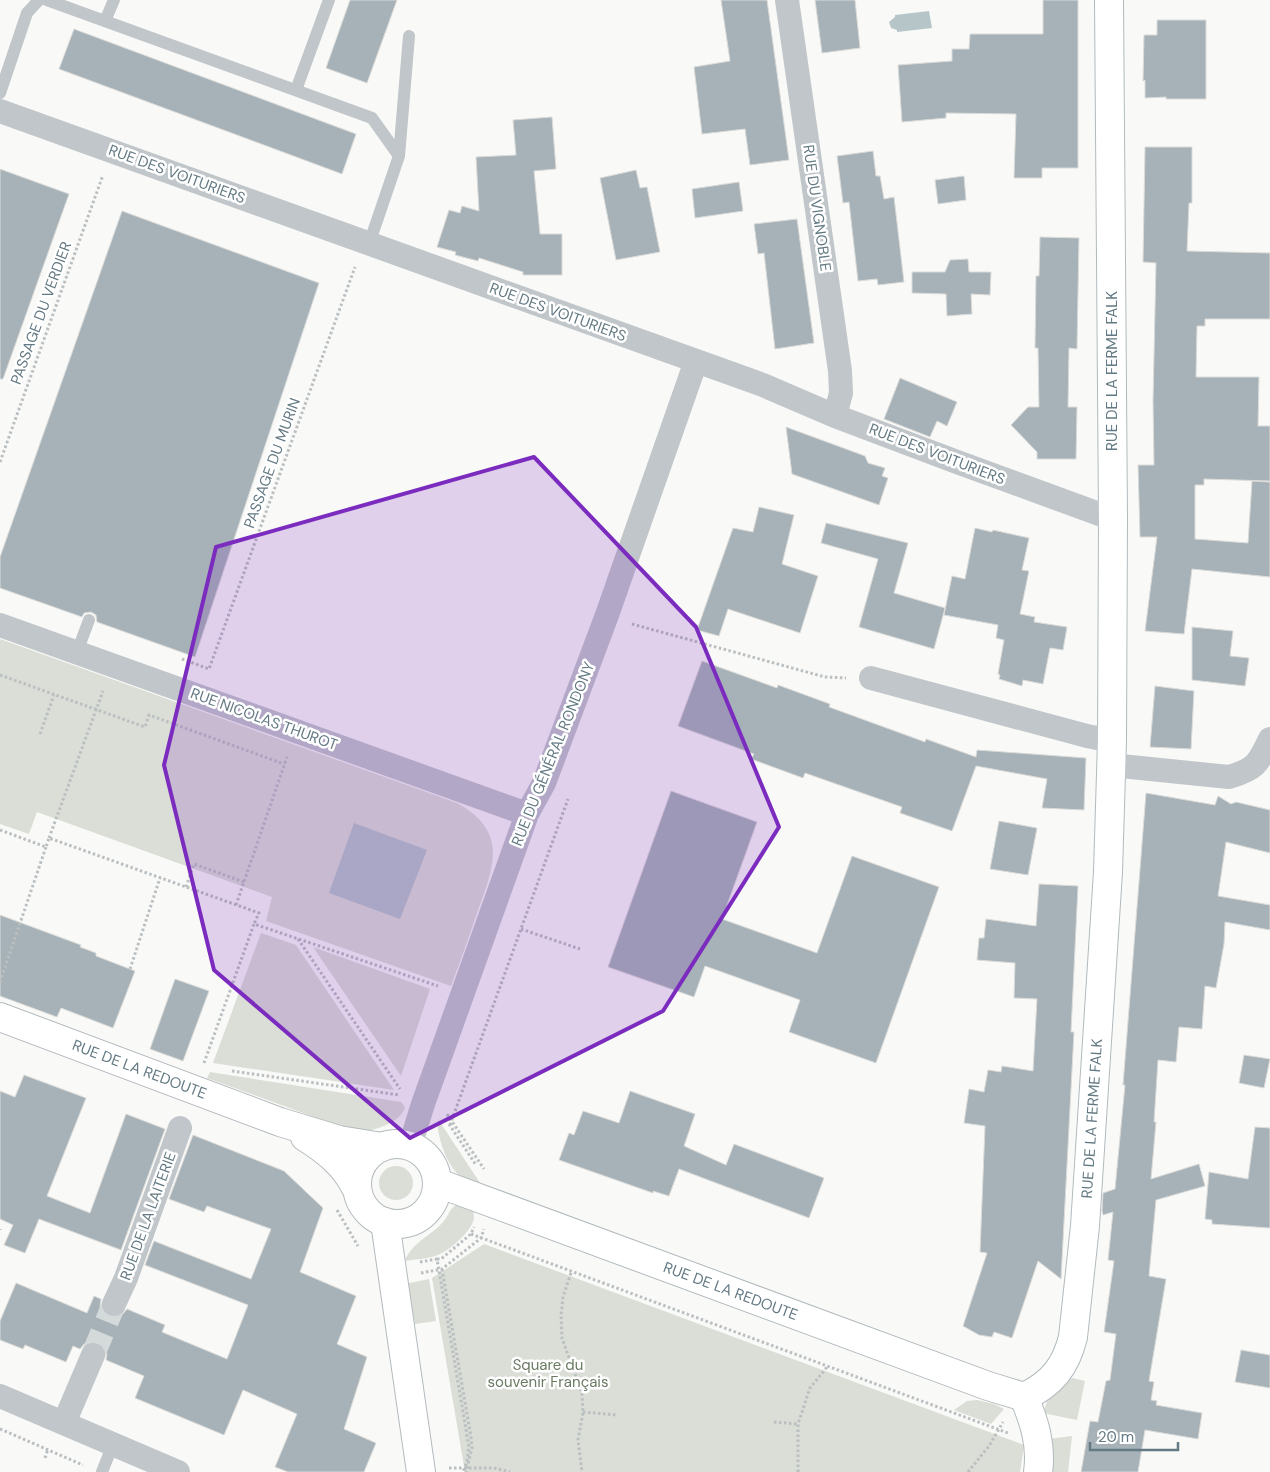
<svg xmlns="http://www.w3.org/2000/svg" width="1270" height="1472" viewBox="0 0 1270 1472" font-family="'DM Sans',sans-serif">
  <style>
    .green { fill: #daded6 }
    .water { fill: #b6c6c8 }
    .building { fill: #a6b2b7; stroke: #dbdbd9 }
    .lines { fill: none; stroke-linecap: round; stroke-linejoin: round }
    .street-tunnel { stroke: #d4d9da; stroke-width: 24; stroke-dasharray: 24 12; stroke-linecap: butt }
    .secondary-casing { stroke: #b2babe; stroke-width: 30 }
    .primary-casing { stroke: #b3babe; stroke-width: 30 }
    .path { stroke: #babfc1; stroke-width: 3; stroke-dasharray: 2.5 2.5; stroke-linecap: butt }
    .lane { stroke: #c0c6c9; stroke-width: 12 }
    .street { stroke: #c0c6c9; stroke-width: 24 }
    .secondary { stroke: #fff; stroke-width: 28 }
    .primary { stroke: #fff; stroke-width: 28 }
    .marked { fill: #7b2cbf; fill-opacity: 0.2; stroke: #7b2cbf; stroke-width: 4; stroke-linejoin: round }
    .labels { text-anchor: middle; stroke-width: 5; stroke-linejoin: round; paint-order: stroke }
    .street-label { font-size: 15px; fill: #637983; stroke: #fff }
    .park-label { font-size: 15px; fill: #6a7a63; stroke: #fff }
  </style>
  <rect width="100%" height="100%" fill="#f9f9f7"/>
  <path class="green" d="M 0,639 L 457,803 C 509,832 494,866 477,913 C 469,937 460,962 451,986 L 266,921 L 272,897 L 37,812 L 29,834 L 0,824 Z
    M 261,933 L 296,945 L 394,1090 L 213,1063 Z
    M 313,947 L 430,989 L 401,1076 Z
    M 210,1072 L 401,1102 L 405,1107 C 402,1121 376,1131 362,1131 C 357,1131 352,1130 347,1129 L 207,1078 Z
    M 438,1119 L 482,1186 C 475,1183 465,1181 460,1176 C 447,1166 436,1135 438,1119 Z
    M379 1183a17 17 0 1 1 34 0a17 17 0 1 1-34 0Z
    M 458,1204 C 462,1206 469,1207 472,1210 C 482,1224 451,1249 440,1254 C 430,1259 415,1259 405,1261 C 411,1243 431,1236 443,1222 C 449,1216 449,1208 458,1204 Z
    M 484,1244 L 1024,1445 L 1020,1472 L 465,1472 L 432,1278 Z
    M 429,1279 L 436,1321 L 415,1324 C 413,1310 406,1298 405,1284 Z
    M 1072,1378 L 1085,1381 L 1077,1420 L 1043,1413 L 1048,1399 Z
    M 977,1400 L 994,1404 L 1004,1409 L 991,1424 L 954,1410 L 967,1401 Z
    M 1072,1436 L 1068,1472 L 1046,1472 L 1048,1439 Z"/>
  <path class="water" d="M 929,11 L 932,28 L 897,32 L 897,30 L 891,28 L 889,22 L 895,17 L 895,15 Z
    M 354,823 L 427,850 L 400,919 L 329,893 Z"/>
  <path class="building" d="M 350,0 L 397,0 L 367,83 L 326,68 Z
    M 721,0 L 767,0 L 789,160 L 750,165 L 745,129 L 702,134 L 694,67 L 730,61 Z
    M 815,0 L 855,0 L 860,48 L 822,53 Z
    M 1043,0 L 1078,0 L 1078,168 L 1042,168 L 1042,178 L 1014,178 L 1016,114 L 946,113 L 946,118 L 902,122 L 898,65 L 952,61 L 952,49 L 969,49 L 970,34 L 1043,34 Z
    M 1157,20 L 1206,20 L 1206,99 L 1166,99 L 1166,97 L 1145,98 L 1145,80 L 1143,81 L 1144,35 L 1157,35 Z
    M 74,29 L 356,134 L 342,174 L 59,69 Z
    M 552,117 L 556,169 L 534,171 L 540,234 L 562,234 L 562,275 L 523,275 L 523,272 L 479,258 L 478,261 L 455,255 L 456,252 L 437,247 L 449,210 L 460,213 L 462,206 L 479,211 L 476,157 L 516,155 L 513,120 Z
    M 1145,147 L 1192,147 L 1192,203 L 1189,203 L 1187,251 L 1270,253 L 1270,319 L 1205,319 L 1205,326 L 1197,326 L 1196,377 L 1259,377 L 1258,426 L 1270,426 L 1270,481 L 1204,479 L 1204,485 L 1195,485 L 1195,539 L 1248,543 L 1252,481 L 1270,482 L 1270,577 L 1192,569 L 1184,634 L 1145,631 L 1157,537 L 1140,537 L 1138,465 L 1154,465 L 1153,401 L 1156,263 L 1143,262 Z
    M 873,151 L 876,176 L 880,176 L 884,199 L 894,197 L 904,282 L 878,285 L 877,279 L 858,281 L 849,202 L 843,203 L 837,156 Z
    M 0,169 L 69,194 L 3,379 L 0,379 Z
    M 636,170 L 640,188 L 647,187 L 660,252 L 616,260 L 600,178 Z
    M 964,176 L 966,200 L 938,204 L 935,180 Z
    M 739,182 L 743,211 L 695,218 L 692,189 Z
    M 122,211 L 319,283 L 195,657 L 97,622 L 96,615 L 91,612 L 84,613 L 82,617 L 0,588 L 0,557 Z
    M 797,219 L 814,343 L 775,349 L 764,253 L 758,254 L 754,224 Z
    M 1040,237 L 1079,238 L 1077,349 L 1069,348 L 1068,407 L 1077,407 L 1076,459 L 1037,459 L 1037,452 L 1011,425 L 1028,407 L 1039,407 L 1038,348 L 1035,348 L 1036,276 L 1039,276 Z
    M 968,259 L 969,272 L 991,272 L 990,295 L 971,294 L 972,314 L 947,316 L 946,294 L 912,293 L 912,272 L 945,272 L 950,260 Z
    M 900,378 L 957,402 L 947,426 L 937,421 L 930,437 L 884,419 Z
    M 786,427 L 865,456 L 868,463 L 885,468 L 882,476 L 888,478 L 879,505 L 792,474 Z
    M 759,507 L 794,515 L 782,564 L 818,576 L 800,633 L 728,609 L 719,636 L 697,630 L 733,528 L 753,532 Z
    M 826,523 L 908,543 L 894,593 L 945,608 L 934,649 L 859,627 L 878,559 L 821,543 Z
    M 975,528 L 992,532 L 993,530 L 1029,538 L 1022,570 L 1029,571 L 1020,614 L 1035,617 L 1034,622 L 1067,627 L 1063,650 L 1050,648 L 1043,684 L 1023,680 L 1022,686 L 999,679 L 1000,675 L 998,674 L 1004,640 L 996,638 L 998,625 L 944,615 L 952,576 L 965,579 Z
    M 1192,627 L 1233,631 L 1230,656 L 1249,658 L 1245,686 L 1192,680 Z
    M 702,661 L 777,688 L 778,685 L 830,704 L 829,707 L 925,742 L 926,739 L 976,757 L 977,750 L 1086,758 L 1084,810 L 1042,808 L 1047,779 L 976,766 L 952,831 L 900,813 L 902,807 L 842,786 L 805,773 L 803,778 L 751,759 L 754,754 L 678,726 Z
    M 1155,686 L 1194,691 L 1191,749 L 1150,747 Z
    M 671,791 L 757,822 L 722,919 L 817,953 L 852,856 L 939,887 L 876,1063 L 789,1032 L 800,1000 L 705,966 L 694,997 L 608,967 Z
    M 1146,793 L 1215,805 L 1218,796 L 1231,804 L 1236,802 L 1270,810 L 1270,853 L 1226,842 L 1218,896 L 1270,905 L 1270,930 L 1225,922 L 1224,944 L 1216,988 L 1205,986 L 1202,1029 L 1179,1027 L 1176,1062 L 1158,1060 L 1154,1122 L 1156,1122 L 1151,1179 L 1199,1164 L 1205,1186 L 1156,1200 L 1149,1276 L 1166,1279 L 1149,1381 L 1154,1382 L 1151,1400 L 1157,1401 L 1156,1405 L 1202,1413 L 1198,1439 L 1145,1430 L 1138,1472 L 1081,1472 L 1090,1421 L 1098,1422 L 1106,1381 L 1110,1380 L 1116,1334 L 1104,1332 L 1114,1261 L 1108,1260 L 1113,1212 L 1103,1215 L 1102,1211 L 1103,1193 L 1115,1189 L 1125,1085 L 1123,1085 Z
    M 999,821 L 1037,828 L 1028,875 L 990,869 Z
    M 1039,884 L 1078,886 L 1071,1032 L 1074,1032 L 1061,1279 L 1038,1261 L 1012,1338 L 994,1332 L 992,1337 L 979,1335 L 963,1326 L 987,1253 L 980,1252 L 985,1126 L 964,1123 L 969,1089 L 984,1092 L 988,1070 L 1001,1072 L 1002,1066 L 1033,1071 L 1037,999 L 1014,998 L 1015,963 L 977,960 L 979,938 L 984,938 L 986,919 L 1036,926 Z
    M 0,915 L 81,945 L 80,947 L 96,953 L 96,956 L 135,971 L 113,1028 L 61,1008 L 57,1017 L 0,996 Z
    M 175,979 L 209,991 L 183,1061 L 150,1049 Z
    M 1244,1055 L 1270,1059 L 1264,1088 L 1239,1083 Z
    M 24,1075 L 86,1098 L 47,1196 L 90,1213 L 126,1114 L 165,1129 L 121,1250 L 39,1219 L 25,1253 L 4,1245 L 13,1225 L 0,1219 L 0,1091 L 15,1097 Z
    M 630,1091 L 695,1114 L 684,1146 L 726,1165 L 734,1144 L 824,1178 L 809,1218 L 679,1169 L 669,1196 L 653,1191 L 653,1193 L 559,1160 L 569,1133 L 574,1135 L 583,1111 L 619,1123 Z
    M 1255,1127 L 1270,1128 L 1270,1228 L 1212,1224 L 1212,1220 L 1205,1219 L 1209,1172 L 1248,1179 Z
    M 193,1135 L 284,1171 L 323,1208 L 300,1272 L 356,1296 L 337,1344 L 367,1357 L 344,1429 L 376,1443 L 364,1472 L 288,1472 L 275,1467 L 297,1414 L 243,1390 L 224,1435 L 135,1398 L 144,1376 L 106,1360 L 107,1354 L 104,1347 L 99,1343 L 91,1341 L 84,1344 L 80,1349 L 73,1346 L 66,1362 L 25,1345 L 23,1349 L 0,1340 L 0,1321 L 16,1283 L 87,1313 L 94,1296 L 101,1299 L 100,1306 L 103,1312 L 108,1316 L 115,1318 L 122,1315 L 127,1309 L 165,1325 L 162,1332 L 227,1359 L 248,1305 L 145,1265 L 154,1241 L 251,1279 L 271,1229 L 207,1206 L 204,1212 L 169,1199 Z
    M 1241,1350 L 1270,1355 L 1270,1388 L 1235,1382 Z"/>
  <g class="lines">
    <path class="street-tunnel" d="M 93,1355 L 114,1304"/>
    <g class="secondary-casing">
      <g id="secondary">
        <path id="s1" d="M 438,1183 L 988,1386 L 1024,1397"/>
        <path id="s2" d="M 1024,1397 C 1052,1384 1066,1366 1073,1337 L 1085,1226 L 1108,872 L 1112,741 L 1113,519 L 1109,0"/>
        <path d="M 1024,1397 C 1034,1421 1042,1445 1038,1472"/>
      </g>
    </g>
    <g class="primary-casing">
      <g id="primary">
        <path id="s3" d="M 0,1017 L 280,1122 L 339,1140 L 382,1147"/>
        <path d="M 305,1137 C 326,1150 345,1165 356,1188"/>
        <circle cx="397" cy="1184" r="40"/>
        <path d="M 385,1222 L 421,1472"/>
      </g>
    </g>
    <path class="path" d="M 0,462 L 103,175
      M 632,624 L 825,677 L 846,678
      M 182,659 L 209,669 L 355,267
      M 0,675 L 145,727 L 149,715 L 284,764
      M 40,734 L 54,695
      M 0,830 L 46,847 L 49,838 L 259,913 L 254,924
      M 49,838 L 103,691
      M 186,887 L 194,864 L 244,882
      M 236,905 L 287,757
      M 521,929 L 580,949
      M 298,939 L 400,1089
      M 130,969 L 160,878
      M 0,982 L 46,847
      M 204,1063 L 254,924 L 438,986
      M 232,1071 L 399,1095
      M 447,1114 L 484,1169
      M 449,1124 L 476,1165
      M 450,1125 L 568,799
      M 337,1210 L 358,1246
      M 0,1229 L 0,1230
      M 471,1234 L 1008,1433
      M 437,1259 L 441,1259 L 471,1234 L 474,1227
      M 420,1262 L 437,1259 L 469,1447 L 467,1461 L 463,1472
      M 442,1269 L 471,1437 L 472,1448 L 466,1472
      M 421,1273 L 442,1269 L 481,1238 L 484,1229
      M 571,1273 L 563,1297 L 561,1316 L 562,1338 L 582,1394 L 583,1412 L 578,1440 L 582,1472
      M 583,1412 L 617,1415
      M 774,1422 L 798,1424
      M 0,1429 L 83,1465
      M 45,1458 L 48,1449
      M 449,1468 L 494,1468 L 510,1472
      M 798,1472 L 798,1424 L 810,1388 L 827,1367
      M 968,1472 L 989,1446 L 1003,1422"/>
    <path class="lane" d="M 47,0 L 372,118 L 399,156 L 369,244
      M 105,21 L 114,0
      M 296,90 L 329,0
      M 0,93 L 27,13 L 39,0
      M 399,156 L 409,36
      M 77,652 L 89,620
      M 102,1472 L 113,1444"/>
    <path class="street" d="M 787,0 L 840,371 L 841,393 L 835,416
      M 0,111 L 763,385 L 835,416 L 957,462 L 1113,519
      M 0,625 L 527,814
      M 871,678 L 1087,736 L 1112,741
      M 1111,765 L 1229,777 C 1256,769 1258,764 1270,739
      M 410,1146 L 423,1104 L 527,814 L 544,783 L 607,615 L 696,361
      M 114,1304 L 126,1278 L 180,1128
      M 0,1396 L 178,1472
      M 64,1423 L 93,1355"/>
    <use href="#secondary" class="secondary"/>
    <use href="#primary" class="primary"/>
  </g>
  <path class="marked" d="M 534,457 L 696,627 L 779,827 L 663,1011 L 410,1138 L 214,970 L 164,765 L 216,547 Z"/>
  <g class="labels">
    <g class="street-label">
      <text transform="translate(177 174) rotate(20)" y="5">RUE DES VOITURIERS</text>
      <text transform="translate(817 208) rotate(82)" y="5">RUE DU VIGNOBLE</text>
      <text transform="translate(558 312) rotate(20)" y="5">RUE DES VOITURIERS</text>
      <text transform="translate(41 313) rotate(-70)" y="5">PASSAGE DU VERDIER</text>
      <text transform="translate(1112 371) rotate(-90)" y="5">RUE DE LA FERME FALK</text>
      <text transform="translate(937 454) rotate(21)" y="5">RUE DES VOITURIERS</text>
      <text transform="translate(272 463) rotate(-70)" y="5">PASSAGE DU MURIN</text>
      <text transform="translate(264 719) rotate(20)" y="5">RUE NICOLAS THUROT</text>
      <text transform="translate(553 754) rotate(-68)" y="5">RUE DU GÉNÉRAL RONDONY</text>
      <text dy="5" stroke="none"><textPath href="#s3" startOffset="149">RUE DE LA REDOUTE</textPath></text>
      <text dy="5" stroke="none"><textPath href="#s2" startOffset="300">RUE DE LA FERME FALK</textPath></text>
      <text transform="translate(148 1216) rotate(-70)" y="5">RUE DE LA LAITERIE</text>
      <text dy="5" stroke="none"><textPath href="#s1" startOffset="312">RUE DE LA REDOUTE</textPath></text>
    </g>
    <g class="park-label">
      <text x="548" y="1370">Square du<tspan x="548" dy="17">souvenir Français</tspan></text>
    </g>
  </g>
  <path d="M1090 1442v8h88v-8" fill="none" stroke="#637983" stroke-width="2.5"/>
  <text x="1098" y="1442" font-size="15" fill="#637983" stroke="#ffffff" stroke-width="4" paint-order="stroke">20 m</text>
</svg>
